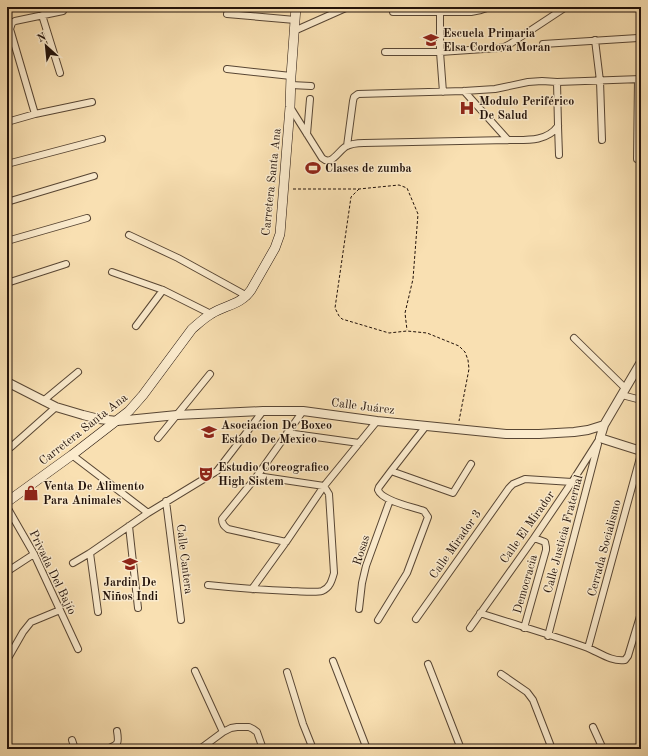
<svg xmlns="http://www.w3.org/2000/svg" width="648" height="756" viewBox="0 0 648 756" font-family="'Old Standard TT',serif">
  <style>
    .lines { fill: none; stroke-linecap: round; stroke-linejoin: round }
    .minor-casing { stroke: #584634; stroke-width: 8 }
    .tertiary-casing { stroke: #584634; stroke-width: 10 }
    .secondary-casing { stroke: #22120a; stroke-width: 10 }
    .path { stroke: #22120a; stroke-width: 1; stroke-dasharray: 3 2; stroke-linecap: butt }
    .minor { stroke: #fbebcd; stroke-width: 6 }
    .tertiary { stroke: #fbebcd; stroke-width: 8 }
    .secondary { stroke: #fbebcd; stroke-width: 9 }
    .labels { text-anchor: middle; stroke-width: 3; stroke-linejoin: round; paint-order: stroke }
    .poi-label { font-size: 12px; font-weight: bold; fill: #22120a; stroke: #fbebcd; text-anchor: start }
    .street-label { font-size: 12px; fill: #22120a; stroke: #fbebcd }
  </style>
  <rect width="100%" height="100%" fill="#f9e0b2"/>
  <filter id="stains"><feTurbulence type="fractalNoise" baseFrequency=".005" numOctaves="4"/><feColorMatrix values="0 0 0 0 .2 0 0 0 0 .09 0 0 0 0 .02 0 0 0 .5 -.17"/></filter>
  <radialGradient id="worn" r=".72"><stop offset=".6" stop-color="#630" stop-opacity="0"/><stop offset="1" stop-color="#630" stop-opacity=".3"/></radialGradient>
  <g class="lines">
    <g class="minor-casing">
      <path id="minor" d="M 440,7 L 440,52 L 443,92
        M 393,12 L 471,12 L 481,10 L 490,7
        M 227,14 L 295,20
        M 42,15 L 60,73
        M 294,31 L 348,7
        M 595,40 L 600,81 L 602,140
        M 543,44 L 638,38
        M 385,52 L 440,52 L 499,48 L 504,47 L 510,44 L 566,7
        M 227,69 L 291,76
        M 557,82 L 558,126 L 559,155
        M 291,85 L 311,86
        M 464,91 L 508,140
        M 290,107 L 322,158 C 331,166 337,153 345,147 C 350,144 357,143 364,143 L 508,140 C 526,140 547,142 558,126
        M 35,114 L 10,29 L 12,23 L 15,21 L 63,11 L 63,7
        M 7,122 L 35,114 L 92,102
        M 307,134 L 310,99
        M 347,146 L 353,101 L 354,97 L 358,94 L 464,91 L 495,89 L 528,82 L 542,81 L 557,82 L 641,79
        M 637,159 L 638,79
        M 7,164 L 102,139
        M 7,202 L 94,176
        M 129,235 L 178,258 L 247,296
        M 7,241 L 87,218
        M 112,272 L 163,290 L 211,314
        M 7,283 L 66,264
        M 136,326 L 163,290
        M 574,338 L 625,388
        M 622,395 L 641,400
        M 43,401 L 78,372
        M 287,433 L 359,443
        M 158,438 L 167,427 L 210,374
        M 11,447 L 56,407
        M 72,455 L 148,513
        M 391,471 L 453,493 L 471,464
        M 166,501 L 181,620
        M 7,507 L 34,554 L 78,649
        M 129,526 L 138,608
        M 286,542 L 228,529 C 224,526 222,524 222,519 L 257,476 L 303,411
        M 90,553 L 98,612
        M 73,563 L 90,553 L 148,513 L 217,471 L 263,411
        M 8,571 L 34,554
        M 208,585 C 236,588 263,590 291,591 C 299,591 316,593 322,591 C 330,588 332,580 334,573 L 329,494 L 324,486 L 257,476
        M 252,589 L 286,542 L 324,486 L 377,421
        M 359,609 L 362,583 L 366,566 L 390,500
        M 480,613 C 516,625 552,635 588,648 C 600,653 612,662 625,660 L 628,656 L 641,613
        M 416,619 L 509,488 L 513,484 L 525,479 L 572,482
        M 378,620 L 407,573 L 428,517 L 424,511 C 413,507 382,501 378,490 L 379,487 L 391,471 L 426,426
        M 470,628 L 534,538 L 572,482 L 600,438
        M 524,628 L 546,550 L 546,547 L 545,542 L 534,538
        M 548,636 L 598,444
        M 588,648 L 641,454
        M 7,660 L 23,632 L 31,622 L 60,610
        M 333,661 L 367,749
        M 428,664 L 461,749
        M 195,671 L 223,732
        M 287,672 L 303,724 L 313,749
        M 501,674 L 527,692 L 533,700 L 552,749
        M 593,727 L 603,749
        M 72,740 L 75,749
        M 106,749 C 119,745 119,743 117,731
        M 200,749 L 223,732 L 231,728 L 237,727 L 249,727 L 253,729 L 257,732 L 263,749"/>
    </g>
    <g class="tertiary-casing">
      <path id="tertiary" d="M 641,362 L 604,425 L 600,438 L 641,451
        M 7,382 L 56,407 L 83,415 L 99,419 L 117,421 L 177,415 L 263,411 L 303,411 L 377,421 L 506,434 L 539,434 L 574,432 L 588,430 L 604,425"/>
    </g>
    <g class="secondary-casing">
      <path id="secondary" d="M 7,502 L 72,455 L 129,411 L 143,395 L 192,329 C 198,324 204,318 211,314 C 225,305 241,305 251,290 L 275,248 L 280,234 L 290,107 L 291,76 L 296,7"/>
    </g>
    <path class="path" d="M 293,189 L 359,189 L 399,185 L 407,188 L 418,214 L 413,279 L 405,313 L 407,330
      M 359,189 L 351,197 L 335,308 L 339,316 L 342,319 L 389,333 L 407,331 L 427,333 L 459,346 L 465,352 L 468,360 L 469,369 L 459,421"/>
    <use href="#minor" class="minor"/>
    <use href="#tertiary" class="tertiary"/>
    <use href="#secondary" class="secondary"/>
  </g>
  <defs>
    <g id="school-bare" transform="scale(1.2)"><path d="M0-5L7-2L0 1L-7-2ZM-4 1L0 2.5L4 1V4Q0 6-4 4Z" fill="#8f2418" stroke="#fbebcd" stroke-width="2.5" paint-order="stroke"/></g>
    <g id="hospital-bare" transform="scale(1.2)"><path d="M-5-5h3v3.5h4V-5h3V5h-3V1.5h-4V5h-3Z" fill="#8f2418" stroke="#fbebcd" stroke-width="2.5" paint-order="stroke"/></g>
    <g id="stadium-bare" transform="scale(1.2)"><path d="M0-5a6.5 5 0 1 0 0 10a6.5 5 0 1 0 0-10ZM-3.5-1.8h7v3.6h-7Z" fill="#8f2418" stroke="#fbebcd" stroke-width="2.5" paint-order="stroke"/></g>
    <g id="theatre-bare" transform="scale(1.2)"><path d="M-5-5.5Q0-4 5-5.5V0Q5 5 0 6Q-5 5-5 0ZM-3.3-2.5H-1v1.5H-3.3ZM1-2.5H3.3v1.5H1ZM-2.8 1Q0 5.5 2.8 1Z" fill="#8f2418" stroke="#fbebcd" stroke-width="2.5" paint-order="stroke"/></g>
    <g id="shop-bare" transform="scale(1.2)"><path d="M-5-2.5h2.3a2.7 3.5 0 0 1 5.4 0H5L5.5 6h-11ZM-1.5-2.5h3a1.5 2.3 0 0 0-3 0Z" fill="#8f2418" stroke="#fbebcd" stroke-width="2.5" paint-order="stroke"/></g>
  </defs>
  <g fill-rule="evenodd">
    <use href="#school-bare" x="431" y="40"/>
    <use href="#hospital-bare" x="467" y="108"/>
    <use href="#stadium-bare" x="313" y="168"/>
    <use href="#school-bare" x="209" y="432"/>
    <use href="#theatre-bare" x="206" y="474"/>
    <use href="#shop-bare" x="31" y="493"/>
    <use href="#school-bare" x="130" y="564"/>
  </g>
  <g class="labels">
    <g class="poi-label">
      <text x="443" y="37">Escuela Primaria<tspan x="443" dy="14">Elsa Cordova Moran</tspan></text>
      <text x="479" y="105">Modulo Periférico<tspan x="479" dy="14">De Salud</tspan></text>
      <text x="325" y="172">Clases de zumba</text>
      <text x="221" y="429">Asociacion De Boxeo<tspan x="221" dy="14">Estado De Mexico</tspan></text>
      <text x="218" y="471">Estudio Coreografico<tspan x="218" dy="14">High Sistem</tspan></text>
      <text x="43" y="490">Venta De Alimento<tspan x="43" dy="14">Para Animales</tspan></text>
      <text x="130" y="586" text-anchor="middle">Jardin De<tspan x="130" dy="14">Niños Indi</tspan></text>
    </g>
    <g class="street-label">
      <text transform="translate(271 182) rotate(-84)" y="4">Carretera Santa Ana</text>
      <text transform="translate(363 406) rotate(7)" y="4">Calle Juárez</text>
      <text transform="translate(83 429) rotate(-38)" y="4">Carretera Santa Ana</text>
      <text transform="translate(527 527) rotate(-55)" y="4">Calle El Mirador</text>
      <text transform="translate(563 534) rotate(-75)" y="4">Calle Justicia Fraternal</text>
      <text transform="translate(455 544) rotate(-55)" y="4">Calle Mirador 3</text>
      <text transform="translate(604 548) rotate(-75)" y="4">Cerrada Socialismo</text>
      <text transform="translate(361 550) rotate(-72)" y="4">Rosas</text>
      <text transform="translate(185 559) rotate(83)" y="4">Calle Cantera</text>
      <text transform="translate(53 572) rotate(64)" y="4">Privada Del Bajío</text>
      <text transform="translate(525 584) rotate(-74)" y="4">Democracia</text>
    </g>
  </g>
  <rect width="648" height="756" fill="none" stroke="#f9e0b2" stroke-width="24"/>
  <rect x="8" y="8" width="632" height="740" fill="none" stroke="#22120a" stroke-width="2"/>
  <rect x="12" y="12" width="624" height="732" fill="none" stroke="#22120a"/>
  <g transform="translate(46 46) rotate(333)" stroke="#fbebcd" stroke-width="3" paint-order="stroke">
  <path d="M0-3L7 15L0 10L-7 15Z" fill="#22120a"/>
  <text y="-6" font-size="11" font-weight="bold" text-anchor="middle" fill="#22120a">N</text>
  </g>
  <rect width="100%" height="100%" filter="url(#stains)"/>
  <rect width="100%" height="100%" fill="url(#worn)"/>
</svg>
